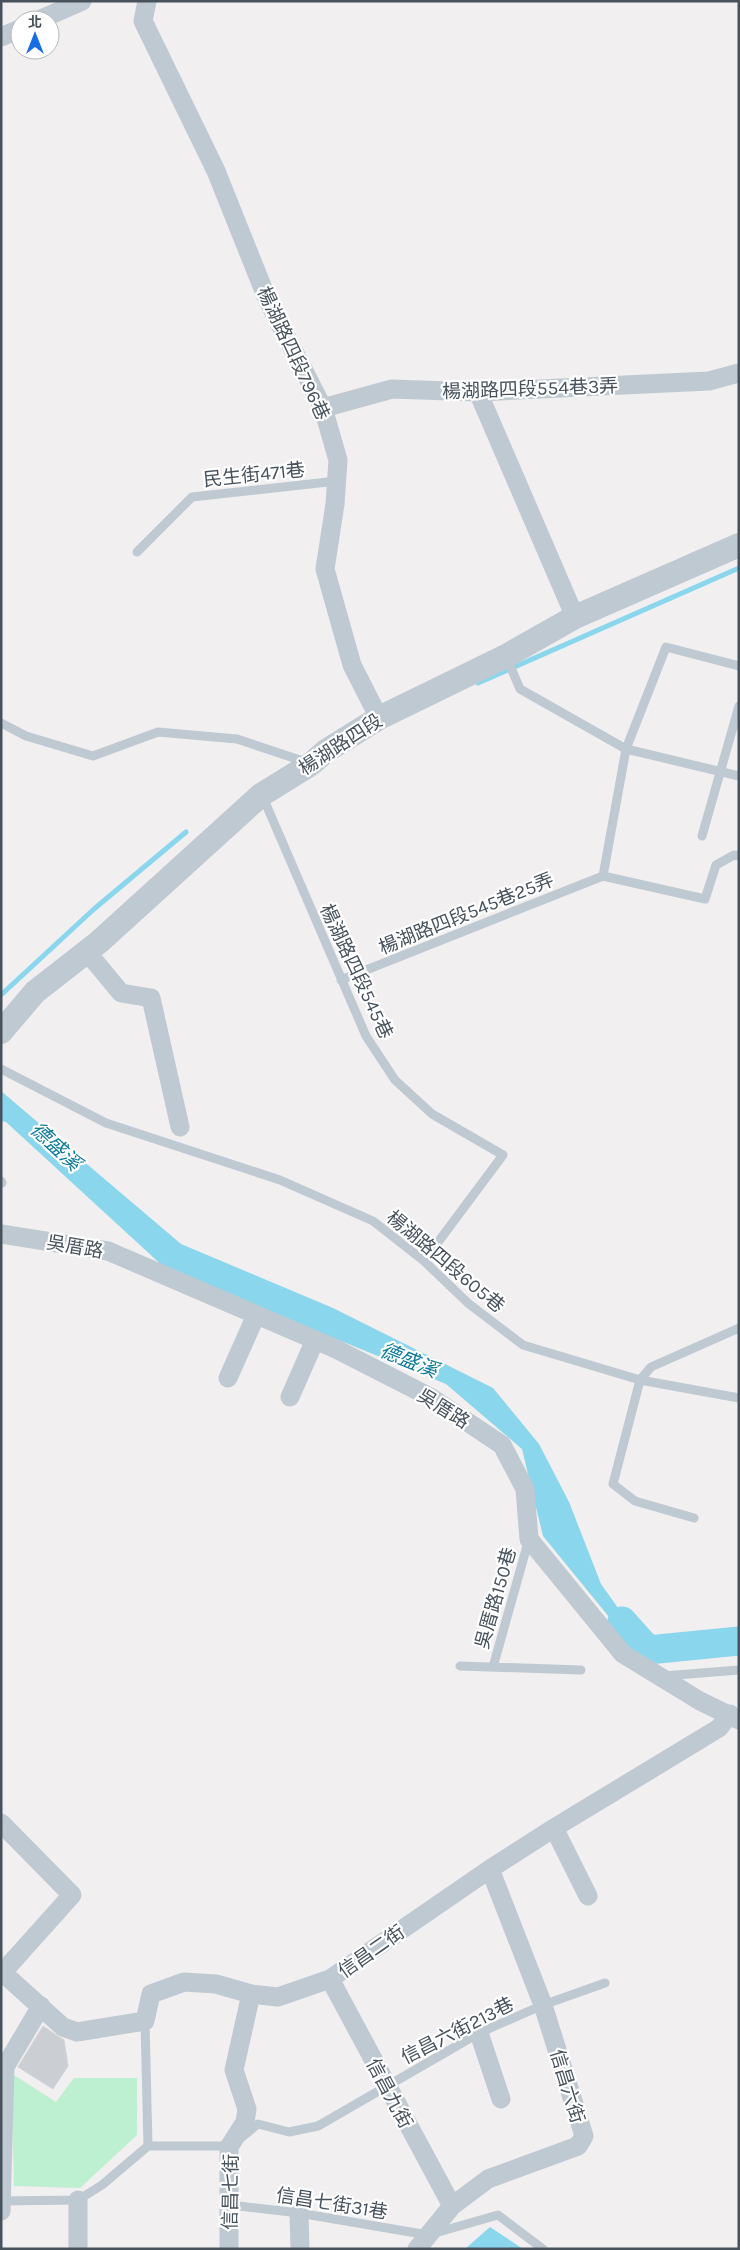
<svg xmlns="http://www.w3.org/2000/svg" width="740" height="2250" viewBox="0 0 740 2250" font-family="Karla,'Noto Sans TC',sans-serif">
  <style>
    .green { fill: #bdefd1 }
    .water { fill: #89d6ed }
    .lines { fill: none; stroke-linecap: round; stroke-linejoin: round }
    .stream { stroke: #89d6ed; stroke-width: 5 }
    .river { stroke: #89d6ed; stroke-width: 29 }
    .building { fill: #cbced3; stroke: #d3d5da }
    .service { stroke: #bfc9d1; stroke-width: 9 }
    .minor { stroke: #bfc9d1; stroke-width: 19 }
    .tertiary { stroke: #bfc9d1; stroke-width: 24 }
    .labels { text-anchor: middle; stroke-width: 4.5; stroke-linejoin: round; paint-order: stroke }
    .street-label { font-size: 19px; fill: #47525c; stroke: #fff }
    .water-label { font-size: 20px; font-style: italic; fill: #0c7b9c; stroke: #fff }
  </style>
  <rect width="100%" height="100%" fill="#f1efef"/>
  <path class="green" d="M 11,2073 L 56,2102 L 74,2078 L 137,2078 L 137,2135 L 80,2188 L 14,2186 Z"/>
  <path class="water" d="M 1,1091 L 181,1244 L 333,1308 L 493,1388 L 539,1444 L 569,1502 L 601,1584 L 648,1650 L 636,1650 L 543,1536 L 522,1449 L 446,1384 L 166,1269 L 6,1122 L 1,1121 Z
    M 490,2227 L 523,2249 L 465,2249 Z"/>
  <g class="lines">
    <path class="stream" d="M 478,683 L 739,568
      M 1,995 L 94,909 L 186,832"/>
    <path class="river" d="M 622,1621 L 648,1650 L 739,1641"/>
  </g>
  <path class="building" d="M 43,2026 L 64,2040 L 68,2066 L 53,2089 L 18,2067 Z"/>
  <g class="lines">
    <path class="service" d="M 137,552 L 192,497 L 337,481
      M 506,656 L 520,689 L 626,749 L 739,776
      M 1,723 L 26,736 L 93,756 L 158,732 L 237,739 L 306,762
      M 262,795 L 366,1036 L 395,1080 L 432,1114 L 503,1155 L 424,1261
      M 702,836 L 739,706
      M 603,876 L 626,749 L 666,647 L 739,666
      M 603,876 L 705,899 L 716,865 L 734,855 L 739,856
      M 341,980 L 603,876
      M 1,1069 L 106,1123 L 280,1180 L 373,1221 L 424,1261 L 469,1304 L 523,1345 L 640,1380 L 739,1398
      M 1,1181 L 2,1183
      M 694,1518 L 635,1501 L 613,1484 L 640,1380 L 651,1367 L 739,1328
      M 460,1666 L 581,1670
      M 493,1667 L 529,1539
      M 664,1676 L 739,1670
      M 145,2021 L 148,2146
      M 242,2137 L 258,2124 L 289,2132 L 318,2126 L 479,2033 L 543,2005 L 605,1983
      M 148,2146 L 230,2146
      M 1,2201 L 78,2200 L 102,2185 L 148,2146
      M 230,2205 L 299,2213 L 428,2235 L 498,2215 L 543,2249"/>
    <path class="minor" d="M 147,1 L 143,21 L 216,171 L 268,301 L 323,408 L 338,460 L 335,504 L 325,569 L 352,665 L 379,718
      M 39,20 L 82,1
      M 1,37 L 20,29
      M 478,392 L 575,617
      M 323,408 L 392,389 L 478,392 L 709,381 L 739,373
      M 87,952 L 121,993 L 151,998 L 180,1127
      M 1,1234 L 108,1251 L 336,1349 L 430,1397 L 502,1445 L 525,1489 L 529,1539 L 623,1654 L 700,1701 L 739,1720
      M 228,1378 L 256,1315
      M 290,1397 L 315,1340
      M 1,1823 L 72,1895 L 3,1972
      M 554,1828 L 588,1896
      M 1,1971 L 63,2027 L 77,2032 L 145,2021 L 151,1994 L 184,1982 L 216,1984 L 251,1994 L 278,1997 L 330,1979 L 490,1869 L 554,1828 L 719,1728 L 730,1714
      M 330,1979 L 452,2206
      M 479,2033 L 501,2099
      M 78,2200 L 78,2249
      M 1,2211 L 5,2067 L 41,2006
      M 299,2213 L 300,2249
      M 229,2249 L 229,2147 L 245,2122 L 247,2109 L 234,2070 L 251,1994
      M 417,2249 L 452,2206 L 488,2179 L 578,2146 L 584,2136 L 543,2005 L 490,1869"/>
    <path class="tertiary" d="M 1,1032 L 35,992 L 99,942 L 261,795 L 311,764 L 326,751 L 379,718 L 506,656 L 575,617 L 739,545"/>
  </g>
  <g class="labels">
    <g class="street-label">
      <text transform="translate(294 353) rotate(65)" y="7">楊湖路四段796巷</text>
      <text transform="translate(530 388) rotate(-2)" y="7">楊湖路四段554巷3弄</text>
      <text transform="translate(254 474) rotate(-6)" y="7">民生街471巷</text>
      <text transform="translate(340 744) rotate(-33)" y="7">楊湖路四段</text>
      <text transform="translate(466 913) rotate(-22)" y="7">楊湖路四段545巷25弄</text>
      <text transform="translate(357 971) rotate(65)" y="7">楊湖路四段545巷</text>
      <text transform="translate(75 1246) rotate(10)" y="7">吳厝路</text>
      <text transform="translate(446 1261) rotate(40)" y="7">楊湖路四段605巷</text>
      <text transform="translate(444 1408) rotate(32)" y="7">吳厝路</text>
      <text transform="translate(495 1598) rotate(-74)" y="7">吳厝路150巷</text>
      <text transform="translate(371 1951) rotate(-35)" y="7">信昌二街</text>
      <text transform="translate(457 2030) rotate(-27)" y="7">信昌六街213巷</text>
      <text transform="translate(568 2086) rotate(73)" y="7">信昌六街</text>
      <text transform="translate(390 2093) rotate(62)" y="7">信昌九街</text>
      <text transform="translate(230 2192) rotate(-89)" y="7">信昌七街</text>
      <text transform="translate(332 2203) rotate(9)" y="7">信昌七街31巷</text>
    </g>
    <g class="water-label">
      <text transform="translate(56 1146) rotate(43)" y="7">德盛溪</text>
      <text transform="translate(409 1360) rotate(22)" y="7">德盛溪</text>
    </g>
  </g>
  <rect width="740" height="2250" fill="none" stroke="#47525c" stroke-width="5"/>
  <g transform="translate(35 35)"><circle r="24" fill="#ffffff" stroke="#b5babe"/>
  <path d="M0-4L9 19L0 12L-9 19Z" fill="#176de3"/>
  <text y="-8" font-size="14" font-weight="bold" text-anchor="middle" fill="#47525c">北</text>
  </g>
</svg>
